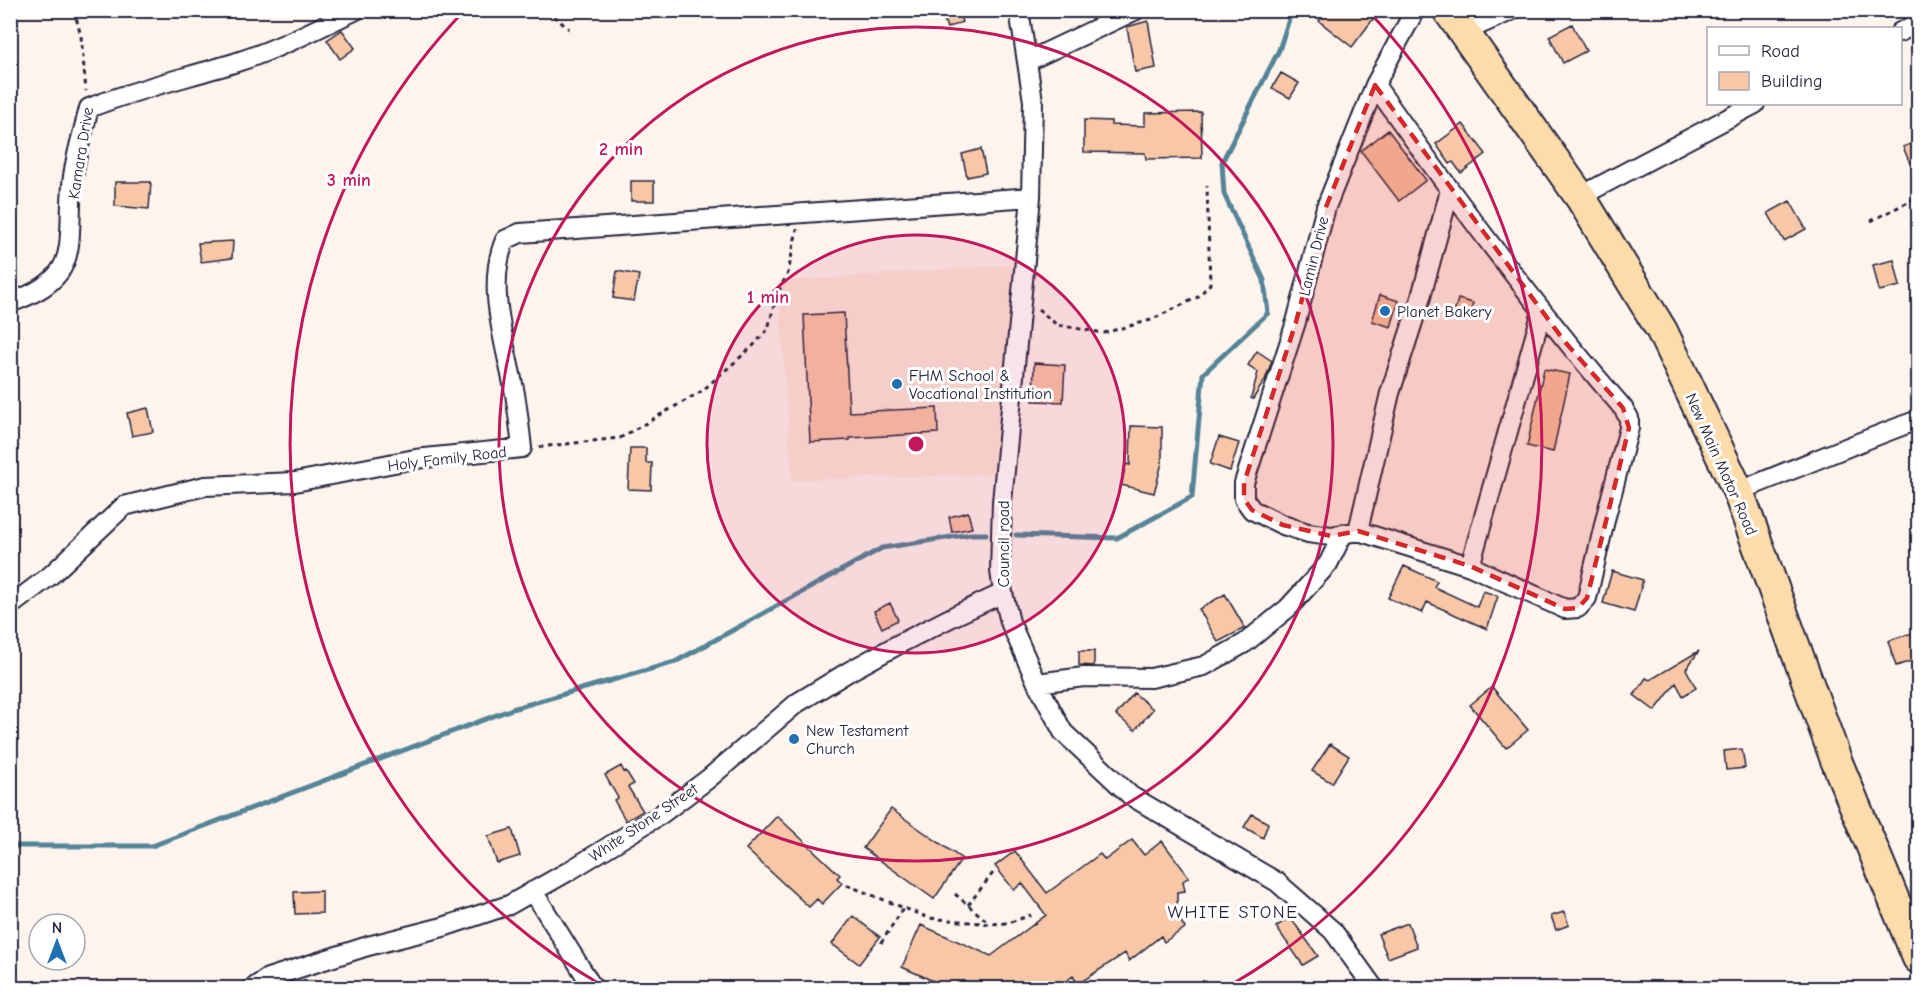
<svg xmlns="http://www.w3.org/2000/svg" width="1929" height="999" viewBox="0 0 1929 999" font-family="'Comic Neue',sans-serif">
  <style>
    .built { fill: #fce6d9 }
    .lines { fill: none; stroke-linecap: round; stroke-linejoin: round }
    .stream { stroke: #558497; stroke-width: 5 }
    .building { fill: #f8c7a8; stroke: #22223b; stroke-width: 1.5 }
    .minor-casing { stroke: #22223b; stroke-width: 22 }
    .trunk-casing { stroke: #22223b; stroke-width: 34 }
    .path { stroke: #22223b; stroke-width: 3; stroke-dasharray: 4.5 4.5; stroke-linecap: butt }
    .minor { stroke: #fff; stroke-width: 18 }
    .trunk { stroke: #fddcac; stroke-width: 30 }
    .marked { fill: #d62828; fill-opacity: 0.2; stroke: #d62828; stroke-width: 4.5; stroke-dasharray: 12 8; stroke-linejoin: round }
    .ring { fill: none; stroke: #c2185b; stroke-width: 3 }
    .poi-dot { fill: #1f6fb2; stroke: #fff; stroke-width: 2 }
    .labels { text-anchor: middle; stroke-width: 6; stroke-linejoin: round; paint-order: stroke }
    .street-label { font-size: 16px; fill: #22223b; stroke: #fff }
    .poi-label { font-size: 16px; fill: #22223b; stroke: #fff; text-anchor: start }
    .neighbourhood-label { font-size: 18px; letter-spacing: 1.5px; fill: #22223b; stroke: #fff }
    .centre { fill: #c2185b; stroke: #fff; stroke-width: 3 }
    .ring-label { font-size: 18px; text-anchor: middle; font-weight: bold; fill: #c2185b; stroke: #fff; stroke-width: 6; stroke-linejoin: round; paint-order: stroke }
  </style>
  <rect width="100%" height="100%" fill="#fef4ee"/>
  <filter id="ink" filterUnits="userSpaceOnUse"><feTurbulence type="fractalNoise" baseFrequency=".0167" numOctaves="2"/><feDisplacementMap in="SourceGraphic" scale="12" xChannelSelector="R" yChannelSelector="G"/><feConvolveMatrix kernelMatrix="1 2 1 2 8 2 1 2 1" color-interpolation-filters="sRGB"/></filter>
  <g filter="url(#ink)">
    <path class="built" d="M 1019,264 L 999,474 L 792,480 L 778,282 Z"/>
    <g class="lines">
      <path class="stream" d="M 1016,535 L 1117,538 L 1192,497 L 1203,374 L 1268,313 L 1264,280 L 1224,194 L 1222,162 L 1279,50 L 1292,10
        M 10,846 L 152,846 L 512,709 L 675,662 L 882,548 L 971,534 L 986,534"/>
    </g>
    <path class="building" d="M 941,10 L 958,10 L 962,22 L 947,28 Z
      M 1327,10 L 1380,10 L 1352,47 L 1319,21 Z
      M 1148,21 L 1156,68 L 1135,72 L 1127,27 Z
      M 1572,24 L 1586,51 L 1563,63 L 1549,36 Z
      M 342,30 L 355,48 L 340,59 L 327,40 Z
      M 1281,73 L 1299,83 L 1290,98 L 1272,88 Z
      M 1201,112 L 1202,158 L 1146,159 L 1145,153 L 1084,152 L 1084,120 L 1111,121 L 1111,125 L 1145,126 L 1145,113 Z
      M 1463,124 L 1486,154 L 1461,173 L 1453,162 L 1450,164 L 1436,144 Z
      M 1388,130 L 1426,180 L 1399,201 L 1361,151 Z
      M 1918,141 L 1918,182 L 1903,147 Z
      M 981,149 L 986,173 L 967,177 L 962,154 Z
      M 631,181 L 654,181 L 654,201 L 631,201 Z
      M 115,182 L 151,182 L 149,209 L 115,206 Z
      M 1790,201 L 1806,229 L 1784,241 L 1768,213 Z
      M 233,241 L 232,258 L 201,262 L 198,243 Z
      M 1894,260 L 1900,286 L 1879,291 L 1873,265 Z
      M 617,271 L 639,275 L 634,301 L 613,298 Z
      M 1380,295 L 1399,301 L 1391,327 L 1372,321 Z
      M 1458,299 L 1473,303 L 1468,321 L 1453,317 Z
      M 844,313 L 849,412 L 937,408 L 938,433 L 850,438 L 850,440 L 810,442 L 804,315 Z
      M 1257,351 L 1272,361 L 1265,380 L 1253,399 L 1251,398 L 1258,372 L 1248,365 Z
      M 1034,363 L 1065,365 L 1063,402 L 1033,401 Z
      M 1544,369 L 1570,374 L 1553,452 L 1527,446 Z
      M 148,408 L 153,432 L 132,436 L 127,413 Z
      M 1131,426 L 1162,427 L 1162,463 L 1154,493 L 1121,485 L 1126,464 L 1130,465 Z
      M 1219,437 L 1239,443 L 1230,471 L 1210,464 Z
      M 630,448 L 646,448 L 646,463 L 652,463 L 651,490 L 628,489 Z
      M 968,512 L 972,528 L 952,532 L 949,517 Z
      M 1404,566 L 1437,581 L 1434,587 L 1477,607 L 1483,591 L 1498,596 L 1487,629 L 1427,602 L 1422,613 L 1388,598 Z
      M 1612,571 L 1643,580 L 1634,612 L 1603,603 Z
      M 1225,594 L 1245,628 L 1218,642 L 1199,609 Z
      M 890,603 L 898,620 L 882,628 L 874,611 Z
      M 1918,631 L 1918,659 L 1896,666 L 1888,641 Z
      M 1079,651 L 1094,651 L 1094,666 L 1079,665 Z
      M 1699,651 L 1686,669 L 1696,688 L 1683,696 L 1676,683 L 1655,711 L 1634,695 L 1646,678 L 1650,680 Z
      M 1492,687 L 1528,730 L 1506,748 L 1470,705 Z
      M 1134,693 L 1153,709 L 1135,730 L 1116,715 Z
      M 1330,744 L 1349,756 L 1332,783 L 1312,771 Z
      M 1742,749 L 1745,768 L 1726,770 L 1724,751 Z
      M 621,766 L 624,772 L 626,771 L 634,784 L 628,787 L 643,811 L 626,821 L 614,800 L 618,798 L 605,775 Z
      M 891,809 L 962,859 L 934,899 L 863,848 Z
      M 1252,814 L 1268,823 L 1263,838 L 1244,827 Z
      M 777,816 L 840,875 L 837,878 L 842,883 L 822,904 L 817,899 L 809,907 L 746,849 Z
      M 512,829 L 520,856 L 497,863 L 488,836 Z
      M 1132,840 L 1144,855 L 1162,841 L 1189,877 L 1183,881 L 1185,891 L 1177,892 L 1177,915 L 1185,928 L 1164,942 L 1161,936 L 1129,961 L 1125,953 L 1078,984 L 1073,976 L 1056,988 L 949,988 L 902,967 L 921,925 L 991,956 L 1046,915 L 1022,883 L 1014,890 L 995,866 L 1015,851 L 1047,893 L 1100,854 L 1105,860 Z
      M 322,891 L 322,913 L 295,914 L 294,892 Z
      M 1564,912 L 1569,925 L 1556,930 L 1551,916 Z
      M 853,916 L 880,937 L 859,964 L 832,944 Z
      M 1290,917 L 1318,956 L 1303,965 L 1276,927 Z
      M 1408,923 L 1417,947 L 1388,958 L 1378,934 Z"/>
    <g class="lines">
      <g class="minor-casing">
        <path id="minor" d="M 1019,10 L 1033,101 L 1031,197 L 1002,502 L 1000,571 L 1003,593 L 1010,622 L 1037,683 L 1063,732 L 1131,796 L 1277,882 L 1333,931 L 1374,988
          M 1479,25 L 1513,10
          M 1900,32 L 1918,23
          M 1028,61 L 1136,10
          M 1375,85 C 1453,196 1534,306 1623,408 L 1629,418 L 1629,428 L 1606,516 L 1587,598 L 1578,608 L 1565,609 L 1470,566 L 1358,531 L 1331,536 L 1308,533 L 1283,525 L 1252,510 L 1244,499 L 1244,483 L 1296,322 L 1326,207 L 1375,85 L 1415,10
          M 1594,189 L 1755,104
          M 10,303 C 82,277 67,249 72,185 C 74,159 83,133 89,108 C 136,89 185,78 234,63 C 276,50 316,29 356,10
          M 1754,485 C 1809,463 1863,440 1918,420
          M 1358,531 L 1390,393 L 1421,297 L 1450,190
          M 1470,566 L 1542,311
          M 10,606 L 51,575 L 124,506 L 205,486 L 295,482 L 415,459 L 522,448 C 520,430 518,412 515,394 C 506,345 485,287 505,240 L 520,233 L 1031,197
          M 1037,683 L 1084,677 L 1151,678 L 1204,666 L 1245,643 L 1288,608 L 1328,564 L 1343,534
          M 533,891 L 593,988
          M 253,988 L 268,978 L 368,946 L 443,927 L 509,905 L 569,871 L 660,815 L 708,779 L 797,703 L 848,672 L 901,643 L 956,615 L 1003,593"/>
      </g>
      <g class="trunk-casing">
        <path id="trunk" d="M 1448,10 L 1581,198 L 1662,331 L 1738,491 L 1836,760 L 1918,958"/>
      </g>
      <path class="path" d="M 74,10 L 81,36 L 86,91
        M 547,10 L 569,29
        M 1871,221 L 1918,197
        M 1038,309 L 1057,325 L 1104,333 L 1151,320 L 1198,297 L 1210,284 L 1207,185
        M 539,447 L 620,438 L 702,391 L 753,346 L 768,329 L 777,294 L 788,273 L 797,229
        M 847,885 L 929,918 L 990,924 L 1008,923 L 1031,915
        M 955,894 L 988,922
        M 968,905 L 993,873
        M 881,943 L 904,907
        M 1117,983 L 1120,988"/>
      <use href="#minor" class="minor"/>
      <use href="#trunk" class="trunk"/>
    </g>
  </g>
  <path class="marked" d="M 1375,85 L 1565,342 L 1623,408 L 1629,428 L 1587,598 L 1578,608 L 1565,609 L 1470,566 L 1358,531 L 1331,536 L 1283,525 L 1252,510 L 1244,499 L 1244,483 L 1296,322 L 1326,207 Z"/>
  <circle cx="916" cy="444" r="209" fill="#c2185b" fill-opacity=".12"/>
  <g class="ring">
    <circle cx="916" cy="444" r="209"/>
    <circle cx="916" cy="444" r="417"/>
    <path d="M603 986A626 626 0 0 1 462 13M1370 13A626 626 0 0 1 1229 986"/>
  </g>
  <g class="poi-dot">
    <circle cx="1385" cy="311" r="6"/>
    <circle cx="897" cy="384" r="6"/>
    <circle cx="794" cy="739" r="6"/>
  </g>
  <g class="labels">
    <g class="street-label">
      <text transform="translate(80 153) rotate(-81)" y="6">Kamara Drive</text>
      <text transform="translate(1313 256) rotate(-76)" y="6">Lamin Drive</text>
      <text transform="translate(447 458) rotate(-7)" y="6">Holy Family Road</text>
      <text transform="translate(1722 464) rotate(66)" y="6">New Main Motor Road</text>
      <text transform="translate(1003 544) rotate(-90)" y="6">Council road</text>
      <text transform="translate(643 822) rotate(-34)" y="6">White Stone Street</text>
    </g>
    <g class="poi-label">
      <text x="1397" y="317">Planet Bakery</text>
      <text x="909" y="381">FHM School &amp;<tspan x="909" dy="18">Vocational Institution</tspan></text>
      <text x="806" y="736">New Testament<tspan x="806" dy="18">Church</tspan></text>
    </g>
    <g class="neighbourhood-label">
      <text x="1233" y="918">WHITE STONE</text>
    </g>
  </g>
  <circle cx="916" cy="444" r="9" class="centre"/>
  <g class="ring-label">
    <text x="621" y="155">2 min</text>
    <text x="349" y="186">3 min</text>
    <text x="768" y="303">1 min</text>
  </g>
  <rect width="1929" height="999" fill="none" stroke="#fff" stroke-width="36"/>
  <rect x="18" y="18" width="1893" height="963" fill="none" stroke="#22223b" stroke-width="2" filter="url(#ink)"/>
  <rect x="1707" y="27" width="195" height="78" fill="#ffffff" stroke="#a7a7b1" stroke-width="1.5"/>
  <rect x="1719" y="46" width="30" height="9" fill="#ffffff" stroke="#a7a7b1" stroke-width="1.5"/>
  <text x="1761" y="57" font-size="18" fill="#22223b">Road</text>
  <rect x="1719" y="72" width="30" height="18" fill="#f8c7a8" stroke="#a7a7b1" stroke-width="1.5"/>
  <text x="1761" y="87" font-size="18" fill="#22223b">Building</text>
  <g transform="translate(57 942)"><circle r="28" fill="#ffffff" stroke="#a7a7b1" stroke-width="1.5"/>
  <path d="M0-4.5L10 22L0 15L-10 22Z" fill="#1f6fb2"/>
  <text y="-9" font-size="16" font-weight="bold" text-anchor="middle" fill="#22223b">N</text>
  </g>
</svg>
